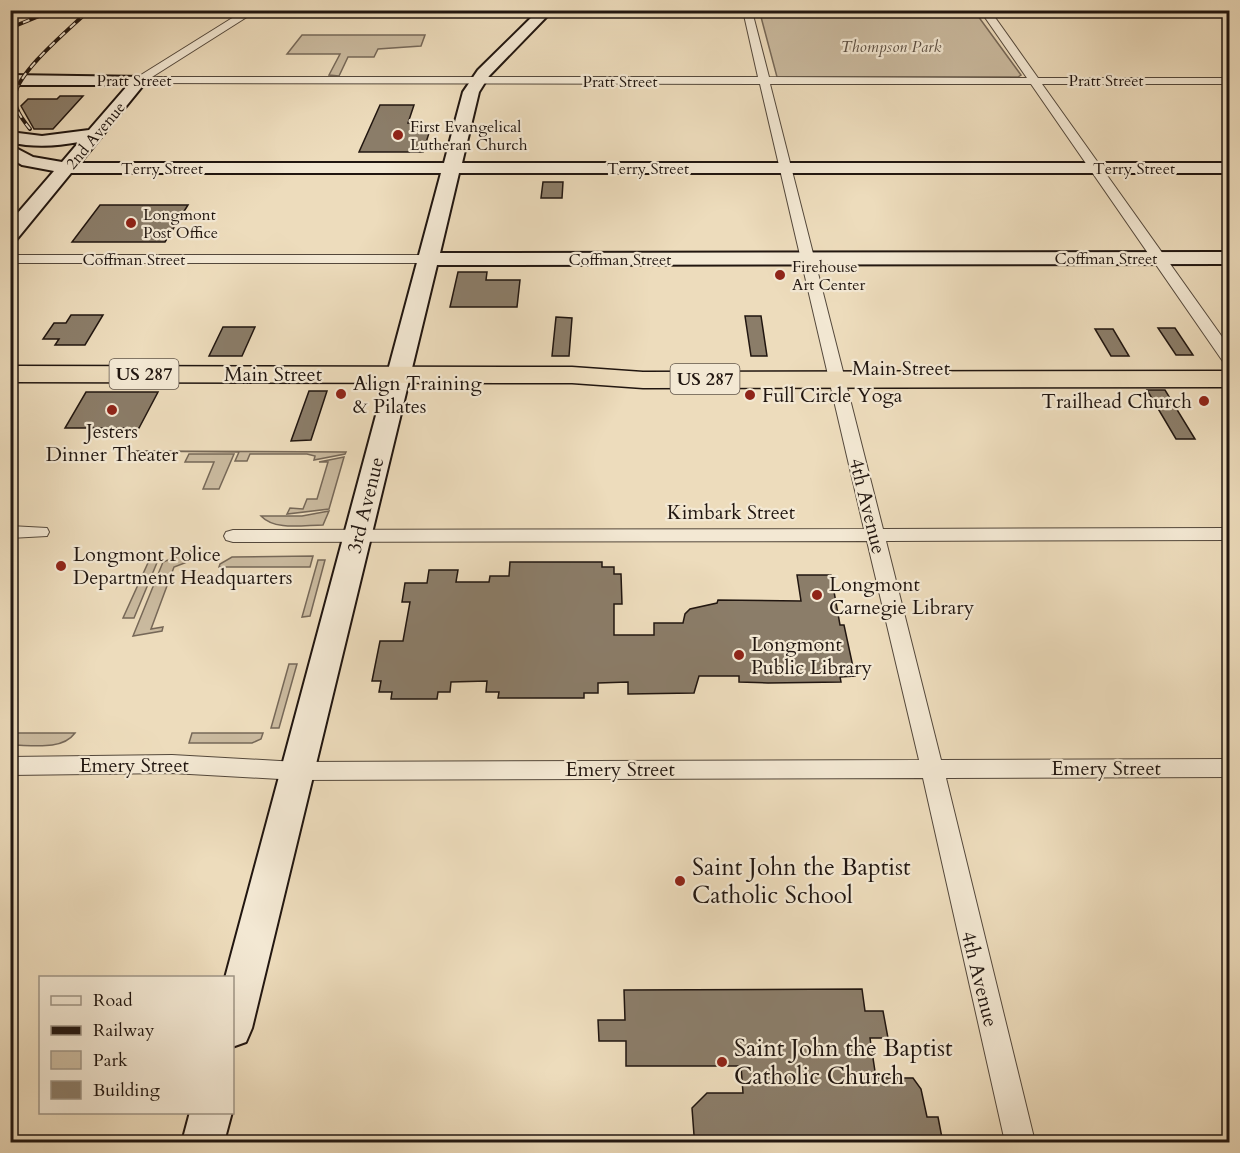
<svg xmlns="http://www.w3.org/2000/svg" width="1240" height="1153" viewBox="0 0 1240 1153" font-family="Cardo,serif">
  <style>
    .green { fill: #caba9f; stroke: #766858; stroke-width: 1.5 }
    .building { fill: #8b7d69; stroke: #211610; stroke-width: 1.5 }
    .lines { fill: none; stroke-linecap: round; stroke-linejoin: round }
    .street-casing { stroke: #54483b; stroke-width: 2 }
    .secondary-casing { stroke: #211610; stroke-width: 4 }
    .highway-casing { stroke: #211610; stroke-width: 3 }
    .street { fill: #f3e8d3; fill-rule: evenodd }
    .secondary { fill: #f3e8d3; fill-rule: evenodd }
    .highway { fill: #eddcbc; fill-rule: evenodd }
    .rail-casing { stroke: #211610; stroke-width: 4 }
    .rail { stroke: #f3e8d3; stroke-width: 2; stroke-dasharray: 7; stroke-linecap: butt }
    .poi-dot { fill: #8f2418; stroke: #f3e8d3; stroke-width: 2 }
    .labels { text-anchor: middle; stroke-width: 4.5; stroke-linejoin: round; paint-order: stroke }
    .far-park-label { font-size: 16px; font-style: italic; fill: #5c4f42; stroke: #f3e8d3 }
    .far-street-label { font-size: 16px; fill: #211610; stroke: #f3e8d3 }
    .far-poi-label { font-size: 16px; fill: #211610; stroke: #f3e8d3; text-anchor: start }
    .shield { fill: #f3e8d3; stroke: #60554a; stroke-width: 1.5 }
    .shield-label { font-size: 18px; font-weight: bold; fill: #211610 }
    .street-label { font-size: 20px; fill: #211610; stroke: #f3e8d3 }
    .poi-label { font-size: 20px; fill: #211610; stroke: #f3e8d3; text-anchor: start }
    .near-poi-label { font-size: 24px; fill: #211610; stroke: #f3e8d3; text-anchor: start }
  </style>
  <rect width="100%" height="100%" fill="#eddcbc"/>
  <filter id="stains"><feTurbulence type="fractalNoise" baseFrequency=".00333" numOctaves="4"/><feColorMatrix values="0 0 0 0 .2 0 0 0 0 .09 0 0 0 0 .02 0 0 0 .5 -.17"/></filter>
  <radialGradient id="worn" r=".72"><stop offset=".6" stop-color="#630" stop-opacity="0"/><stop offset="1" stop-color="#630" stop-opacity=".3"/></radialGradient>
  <path class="green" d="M 764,16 L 978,16 L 1021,75 L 1018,77 L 777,77 L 761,17 Z
    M 302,35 L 425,35 L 421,46 L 378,49 L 374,57 L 348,57 L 339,76 L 329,75 L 340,54 L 287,54 Z
    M 131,451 L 346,452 L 345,454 L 314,460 L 315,456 L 307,454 L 250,454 L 247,461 L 235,461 L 239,452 Z
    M 189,454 L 234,454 L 219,489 L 203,489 L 214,462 L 185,462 Z
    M 344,457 L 329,509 L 287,514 L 290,508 L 303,509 L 307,499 L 317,499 L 328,462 L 319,462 Z
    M 329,511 L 323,525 C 304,525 275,531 261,516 L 302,516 Z
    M 190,551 L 200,557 L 174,567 L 151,629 L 163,627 L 162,631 L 133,636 L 163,562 Z
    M 161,553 L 134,618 L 123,618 L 152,554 Z
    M 313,556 L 310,567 L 219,567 L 220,564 L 232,557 Z
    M 318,560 L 325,560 L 310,616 L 302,617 Z
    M 289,664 L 297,664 L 279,728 L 271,728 Z
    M 11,733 L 75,733 C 62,751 31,745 11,745 Z
    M 192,733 L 263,733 L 261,739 L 252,743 L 189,743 Z"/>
  <path class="building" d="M 60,96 L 83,96 L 53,129 L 34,129 L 21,106 L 28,99 L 57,99 Z
    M 380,105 L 414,105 L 408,123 L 422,123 L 420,129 L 430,130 L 423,152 L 359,152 Z
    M 543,182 L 563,182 L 562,198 L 541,198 Z
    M 100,205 L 188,205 L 165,242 L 72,242 Z
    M 458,272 L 487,272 L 486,280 L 520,280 L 517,307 L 450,307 Z
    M 71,315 L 103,315 L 85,345 L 55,345 L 59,339 L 43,339 L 54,323 L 66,323 Z
    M 745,316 L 761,316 L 767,356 L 751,356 Z
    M 556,317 L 572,318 L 569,356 L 552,356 Z
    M 223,327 L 255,327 L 242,356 L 209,356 Z
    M 1158,328 L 1175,328 L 1193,355 L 1176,355 Z
    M 1095,329 L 1113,329 L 1129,356 L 1111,356 Z
    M 1147,390 L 1165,390 L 1195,439 L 1176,439 Z
    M 309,391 L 327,391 L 311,440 L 291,441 Z
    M 86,392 L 158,392 L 139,428 L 65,428 Z
    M 510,562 L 602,562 L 602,567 L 614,567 L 614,574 L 621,574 L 622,604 L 614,604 L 614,635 L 654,635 L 654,623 L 683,623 L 685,614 L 690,609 L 717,603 L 718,600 L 801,601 L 797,575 L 831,575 L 840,625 L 844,625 L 855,676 L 840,677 L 841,682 L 768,683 L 739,682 L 739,676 L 699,676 L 694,693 L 628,694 L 628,682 L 598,683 L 598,693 L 584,693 L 584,698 L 498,698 L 499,692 L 486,692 L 487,681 L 451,682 L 450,692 L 438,692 L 437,699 L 391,699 L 392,692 L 379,692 L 381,681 L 372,681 L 380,641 L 403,641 L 410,602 L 402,602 L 405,583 L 427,583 L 429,570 L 458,570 L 456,582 L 489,582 L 490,576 L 509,576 Z
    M 862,989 L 865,1011 L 883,1011 L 888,1038 L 870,1038 L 876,1078 L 913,1078 L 921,1089 L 927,1117 L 938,1117 L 943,1143 L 701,1143 L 694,1135 L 692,1108 L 707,1093 L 743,1093 L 741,1066 L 626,1066 L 626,1041 L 599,1041 L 598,1020 L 625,1020 L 624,990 Z"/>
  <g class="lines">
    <g class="street-casing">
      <path id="street" d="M 126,10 L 1230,10 L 1230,16 L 994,16 L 1038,78 L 1230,78 L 1230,84 L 1042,84 L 1230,348 L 1230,365 L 1224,363 L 1031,84 L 770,84 L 883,529 L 1230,528 L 1230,540 L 886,541 L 941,760 L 1230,759 L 1230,777 L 946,778 L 1035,1142 L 1005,1142 L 923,778 L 297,780 L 172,773 L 10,775 L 10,757 L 172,755 L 297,762 L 919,760 L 867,541 L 233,542 L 226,540 L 224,536 L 226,532 L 233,530 L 864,529 L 760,84 L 140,83 L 135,80 L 136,78 L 237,15 L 130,15 L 127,14 ZM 250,15 L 744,15 L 758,77 L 152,77 ZM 753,15 L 984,16 L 1027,78 L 769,77 Z
        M 10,255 L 429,255 L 436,259 L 429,263 L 10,263 Z
        M 10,526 L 47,528 L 49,532 L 47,536 L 10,538 Z"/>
    </g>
    <g class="secondary-casing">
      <path id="secondary" d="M 539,10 L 553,10 L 489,76 L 479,92 L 462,163 L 1230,163 L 1230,173 L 459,173 L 440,253 L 1230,252 L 1230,264 L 437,265 L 252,1028 L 246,1042 L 232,1047 L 232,978 L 225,978 L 441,173 L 71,173 L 17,239 L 10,241 L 10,222 L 54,171 L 22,165 L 10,158 L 10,145 L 33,157 L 62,162 L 79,142 C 56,146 34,148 10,142 L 10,132 L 42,136 L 89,130 L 128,85 L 10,85 L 10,75 L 145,77 L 148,80 L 145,83 L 80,163 L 444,163 L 463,92 L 478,70 Z
        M 190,1112 L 232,1112 L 224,1142 L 182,1142 Z"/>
    </g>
    <g class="highway-casing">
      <path id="highway" d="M 10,366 L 572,367 L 643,372 L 1230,371 L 1230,387 L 643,388 L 572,383 L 10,382 Z"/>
    </g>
    <use href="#street" class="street"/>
    <use href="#secondary" class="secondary"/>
    <use href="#highway" class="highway"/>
    <g class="rail-casing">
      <path id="rail" d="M 10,28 L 54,10
        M 30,129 C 23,120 13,108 15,95 C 19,70 71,28 89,10"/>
    </g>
    <use href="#rail" class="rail"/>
  </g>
  <g class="poi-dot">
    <circle cx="398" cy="135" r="6"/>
    <circle cx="131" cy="223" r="6"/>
    <circle cx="780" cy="275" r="6"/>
    <circle cx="341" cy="394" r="6"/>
    <circle cx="750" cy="395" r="6"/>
    <circle cx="1204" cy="401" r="6"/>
    <circle cx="112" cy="410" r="6"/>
    <circle cx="61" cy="566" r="6"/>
    <circle cx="817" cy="595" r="6"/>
    <circle cx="739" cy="655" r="6"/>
    <circle cx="680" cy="881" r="6"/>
    <circle cx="722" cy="1062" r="6"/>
  </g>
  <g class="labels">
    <g class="far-park-label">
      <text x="891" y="52">Thompson Park</text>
    </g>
    <g class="far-street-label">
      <text x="134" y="86">Pratt Street</text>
      <text x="1106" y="86">Pratt Street</text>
      <text x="620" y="87">Pratt Street</text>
      <text transform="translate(95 135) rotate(-50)" y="6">2nd Avenue</text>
      <text x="162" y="174">Terry Street</text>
      <text x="648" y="174">Terry Street</text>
      <text x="1134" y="174">Terry Street</text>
      <text x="1106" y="264">Coffman Street</text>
      <text x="134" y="265">Coffman Street</text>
      <text x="620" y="265">Coffman Street</text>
    </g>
    <g class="far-poi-label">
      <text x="410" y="132">First Evangelical<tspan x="410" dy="18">Lutheran Church</tspan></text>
      <text x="143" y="220">Longmont<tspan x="143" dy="18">Post Office</tspan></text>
      <text x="792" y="272">Firehouse<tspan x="792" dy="18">Art Center</tspan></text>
    </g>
    <g class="shield">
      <rect x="109.5" y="359" width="69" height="30" rx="4.5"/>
      <rect x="670.5" y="364" width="69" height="30" rx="4.5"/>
    </g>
    <g class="shield-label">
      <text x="144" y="380">US 287</text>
      <text x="705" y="385">US 287</text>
    </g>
    <g class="street-label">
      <text x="901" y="375">Main Street</text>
      <text x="273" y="381">Main Street</text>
      <text transform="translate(365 505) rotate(-76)" y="7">3rd Avenue</text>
      <text transform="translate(868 506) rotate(76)" y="7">4th Avenue</text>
      <text x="731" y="519">Kimbark Street</text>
      <text x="134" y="772">Emery Street</text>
      <text x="1106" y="775">Emery Street</text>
      <text x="620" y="776">Emery Street</text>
      <text transform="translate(980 979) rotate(76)" y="7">4th Avenue</text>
    </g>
    <g class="poi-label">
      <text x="353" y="390">Align Training<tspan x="353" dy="23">&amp; Pilates</tspan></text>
      <text x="762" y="402">Full Circle Yoga</text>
      <text x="1192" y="408" text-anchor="end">Trailhead Church</text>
      <text x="112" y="438" text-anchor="middle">Jesters<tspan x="112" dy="23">Dinner Theater</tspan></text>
      <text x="73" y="561">Longmont Police<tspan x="73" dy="23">Department Headquarters</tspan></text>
      <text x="829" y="591">Longmont<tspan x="829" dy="23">Carnegie Library</tspan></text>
      <text x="751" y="651">Longmont<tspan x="751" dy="23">Public Library</tspan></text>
    </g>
    <g class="near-poi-label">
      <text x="692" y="875">Saint John the Baptist<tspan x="692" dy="28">Catholic School</tspan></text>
      <text x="734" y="1056">Saint John the Baptist<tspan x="734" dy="28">Catholic Church</tspan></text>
    </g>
  </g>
  <rect width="1240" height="1153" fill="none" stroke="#eddcbc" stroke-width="36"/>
  <rect x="12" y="12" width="1216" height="1129" fill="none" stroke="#211610" stroke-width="3"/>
  <rect x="18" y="18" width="1204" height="1117" fill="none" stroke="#211610" stroke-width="1.5"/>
  <rect x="39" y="976" width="195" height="138" fill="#f3e8d3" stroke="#9f9485" stroke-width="1.5"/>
  <rect x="51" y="996" width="30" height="9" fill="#f3e8d3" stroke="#9f9485" stroke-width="1.5"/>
  <text x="93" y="1006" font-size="18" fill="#211610">Road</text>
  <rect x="51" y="1026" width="30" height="9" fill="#211610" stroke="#9f9485" stroke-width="1.5"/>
  <text x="93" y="1036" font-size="18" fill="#211610">Railway</text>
  <rect x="51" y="1051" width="30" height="18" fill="#caba9f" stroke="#9f9485" stroke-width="1.5"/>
  <text x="93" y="1066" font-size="18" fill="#211610">Park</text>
  <rect x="51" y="1081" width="30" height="18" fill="#8b7d69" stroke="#9f9485" stroke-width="1.5"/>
  <text x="93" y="1096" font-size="18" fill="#211610">Building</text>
  <rect width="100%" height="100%" filter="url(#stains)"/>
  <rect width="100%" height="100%" fill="url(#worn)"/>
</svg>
